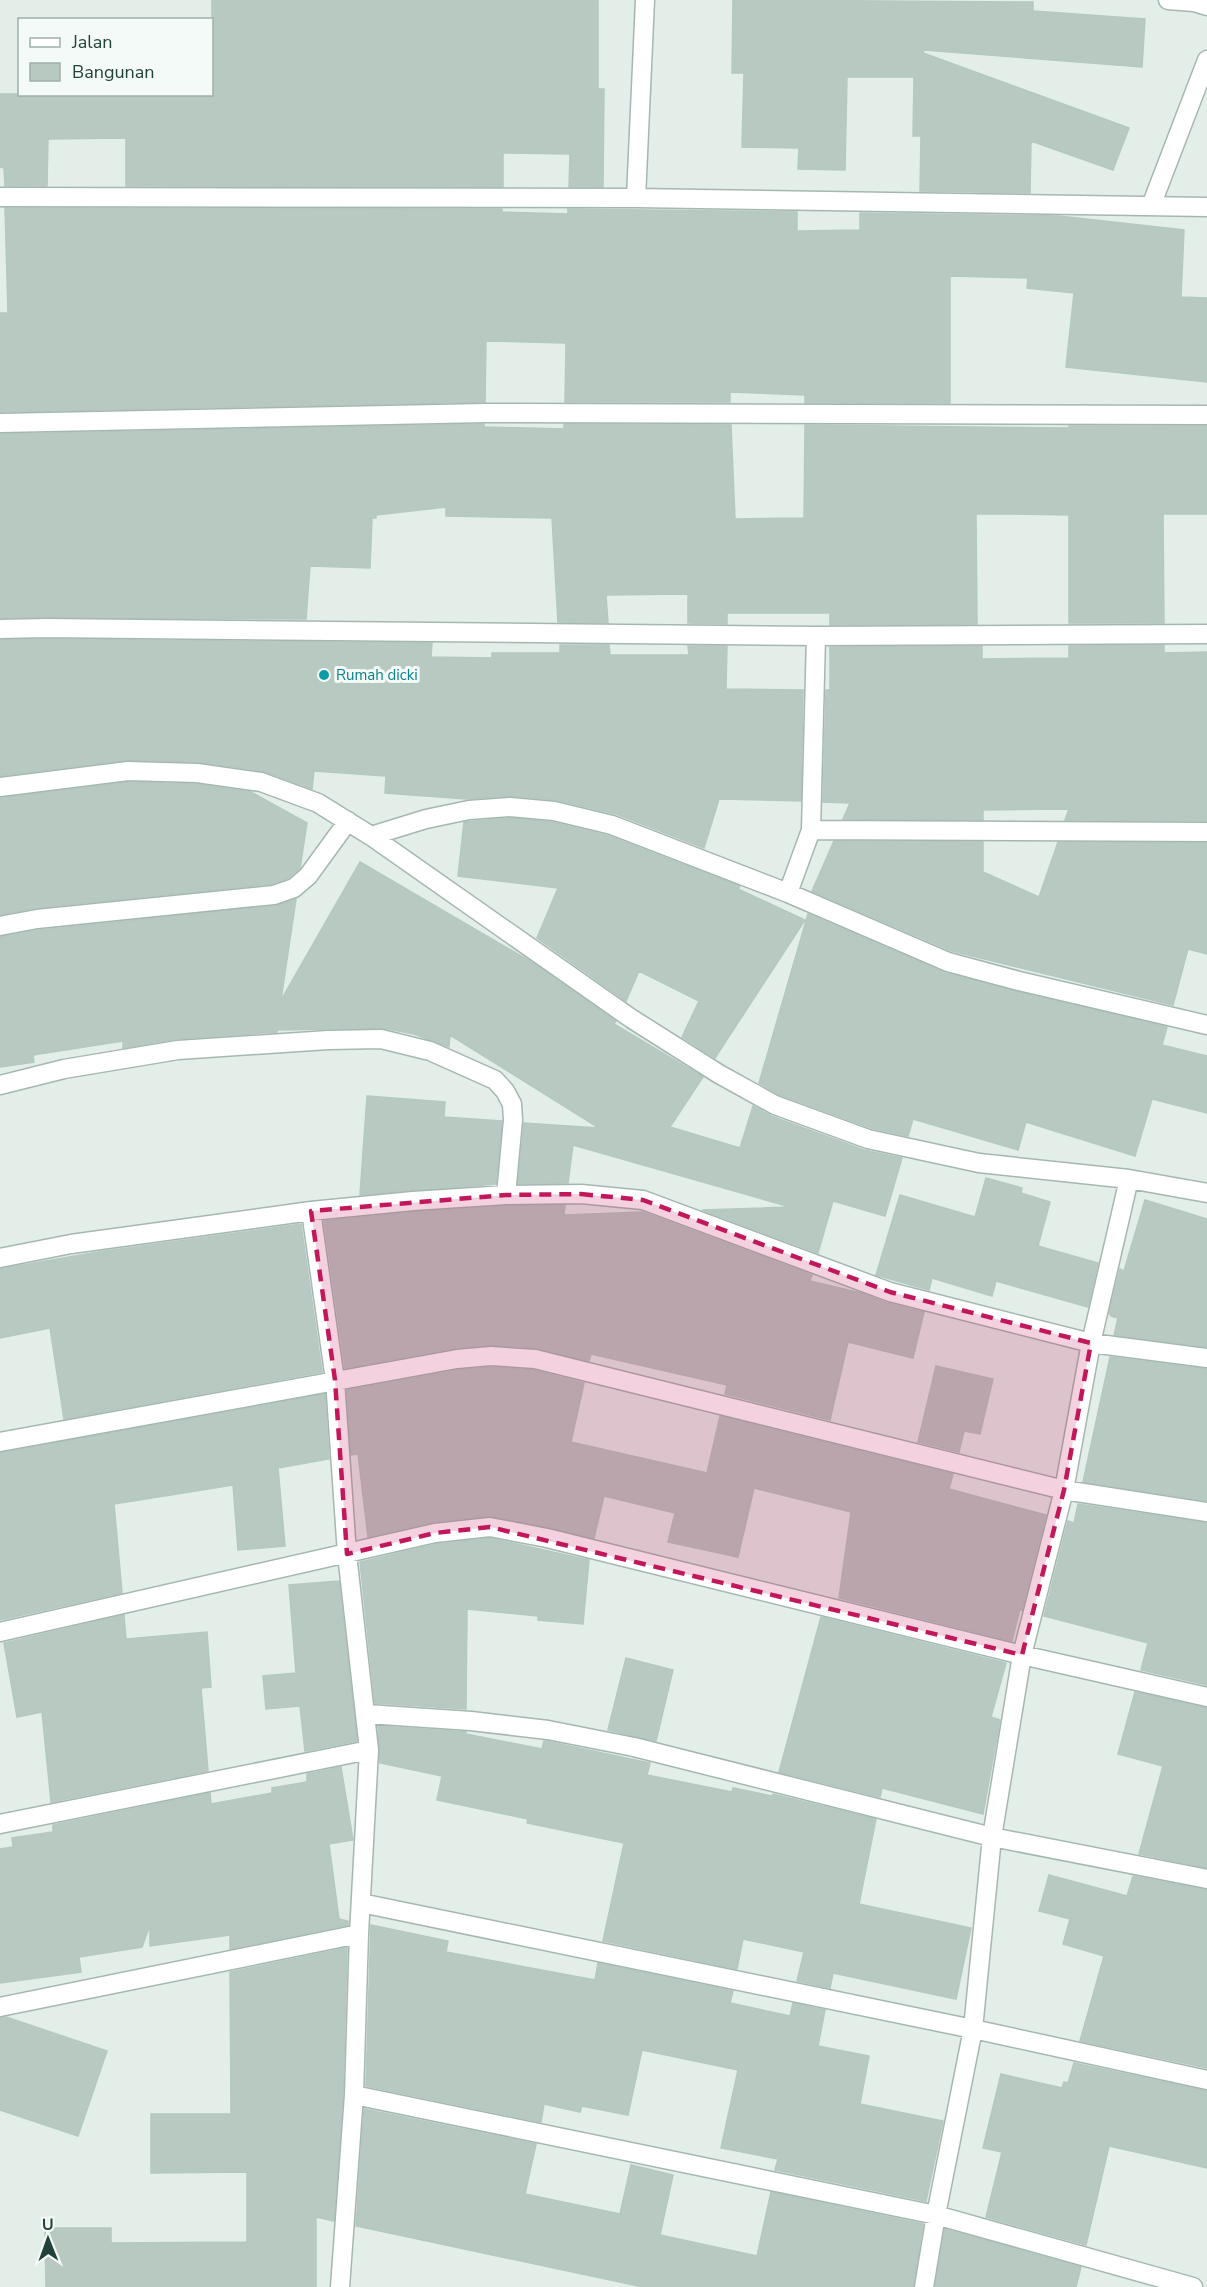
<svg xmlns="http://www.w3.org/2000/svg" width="1207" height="2287" viewBox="0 0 1207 2287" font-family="'Nunito Sans',sans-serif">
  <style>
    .building { fill: #b8c9c2; stroke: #b4c9c0; stroke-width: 1.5 }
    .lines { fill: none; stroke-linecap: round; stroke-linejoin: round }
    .street-casing { stroke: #a5b7b1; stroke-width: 21 }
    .street { stroke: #fff; stroke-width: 18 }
    .marked { fill: #c2185b; fill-opacity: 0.2; stroke: #c2185b; stroke-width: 4.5; stroke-dasharray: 12 8; stroke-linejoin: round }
    .culture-dot { fill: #0f9aa8; stroke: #f4faf7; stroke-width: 2 }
    .labels { text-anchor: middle; stroke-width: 6; stroke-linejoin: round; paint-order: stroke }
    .culture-label { font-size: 15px; fill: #0d838f; stroke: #f4faf7; text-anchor: start }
  </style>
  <rect width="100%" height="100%" fill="#e3eee9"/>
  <path class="building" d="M 212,0 L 598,0 L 598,89 L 604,89 L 603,187 L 569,187 L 570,154 L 503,153 L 503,187 L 126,186 L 126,138 L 48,139 L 47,186 L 5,186 L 4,168 L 0,167 L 0,94 L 212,94 Z
    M 733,0 L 1033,2 L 1033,11 L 1145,19 L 1142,67 L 924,50 L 923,53 L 1129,128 L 1113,170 L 1031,141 L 1030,193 L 920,191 L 921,136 L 913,136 L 914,77 L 847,77 L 845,170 L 798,169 L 799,148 L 742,147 L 744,73 L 732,73 Z
    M 5,208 L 502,209 L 502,212 L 568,214 L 568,209 L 797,212 L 797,231 L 860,230 L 860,213 L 1059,216 L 1184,230 L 1181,297 L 1207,298 L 1207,382 L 1066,367 L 1074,293 L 1027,288 L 1028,278 L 950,276 L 950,403 L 805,403 L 805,395 L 730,392 L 730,402 L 565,402 L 566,343 L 486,341 L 485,402 L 0,412 L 0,313 L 8,313 Z
    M 484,424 L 484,427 L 564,429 L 564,424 L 731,425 L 735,519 L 804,518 L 805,425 L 1069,428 L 1069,426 L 1207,426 L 1207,514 L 1163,514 L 1164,623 L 1069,623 L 1069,515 L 1012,514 L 976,514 L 977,624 L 830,625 L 830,613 L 727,613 L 727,624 L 688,623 L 688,594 L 606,595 L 608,623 L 558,622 L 552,518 L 446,516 L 446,507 L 376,515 L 376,518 L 372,518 L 370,568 L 310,566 L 306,619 L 0,618 L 0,434 Z
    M 46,639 L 432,643 L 431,657 L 492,658 L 492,653 L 560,653 L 560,645 L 609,645 L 610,655 L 689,655 L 688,646 L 727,646 L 726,689 L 803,690 L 801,801 L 719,799 L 704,848 L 616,814 L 556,800 L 511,796 L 467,799 L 385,793 L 386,776 L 314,771 L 312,789 L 263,771 L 197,762 L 128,760 L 0,776 L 0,640 Z
    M 1164,645 L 1164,653 L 1207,652 L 1207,821 L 1065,820 L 1069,809 L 983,810 L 983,820 L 843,819 L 850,803 L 823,802 L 826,690 L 830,690 L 830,647 L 982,646 L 982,659 L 1069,658 L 1069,646 Z
    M 129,782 L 196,784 L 251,792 L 307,823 L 300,868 L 288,878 L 272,884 L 36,908 L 0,915 L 0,798 Z
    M 510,818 L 552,822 L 609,836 L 740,886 L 738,889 L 805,920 L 715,1058 L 682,1037 L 699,1001 L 639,971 L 626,1001 L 537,938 L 558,888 L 458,876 L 464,822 Z
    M 834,841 L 983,842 L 983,872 L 1039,897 L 1058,842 L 1207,843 L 1207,954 L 1188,949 L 1173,1005 L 952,951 L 812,891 Z
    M 360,862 L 528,960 L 616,1021 L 614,1024 L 703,1077 L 670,1127 L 740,1148 L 753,1106 L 771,1116 L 864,1150 L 902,1158 L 885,1216 L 833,1201 L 818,1253 L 702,1210 L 790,1207 L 573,1145 L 568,1183 L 518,1184 L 524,1123 L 599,1128 L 450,1035 L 449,1047 L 414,1034 L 383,1028 L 277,1030 L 277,1032 L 177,1039 L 123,1048 L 123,1041 L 33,1055 L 34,1062 L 0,1067 L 0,937 L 39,930 L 275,906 L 296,899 L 281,1000 Z
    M 808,914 L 945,973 L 1167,1027 L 1162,1045 L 1207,1056 L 1207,1113 L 1152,1099 L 1135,1156 L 1026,1122 L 1018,1150 L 913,1119 L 908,1136 L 871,1128 L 780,1095 L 759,1083 Z
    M 367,1096 L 445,1102 L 444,1117 L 502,1121 L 496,1184 L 360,1195 Z
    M 986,1178 L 1022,1188 L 1021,1193 L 1050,1202 L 1038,1246 L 1098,1263 L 1088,1307 L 996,1281 L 992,1296 L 932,1278 L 929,1290 L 876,1275 L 900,1195 L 975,1217 Z
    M 1145,1200 L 1207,1219 L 1207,1347 L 1114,1335 L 1118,1318 L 1111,1316 L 1109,1313 L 1120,1269 L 1124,1271 Z
    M 565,1205 L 564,1215 L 643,1212 L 812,1275 L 810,1281 L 861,1293 L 887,1303 L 924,1312 L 913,1358 L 848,1342 L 830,1420 L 725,1394 L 727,1385 L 591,1354 L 589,1361 L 536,1348 L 492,1345 L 456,1348 L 345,1368 L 324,1221 L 414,1212 L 506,1206 Z
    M 301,1224 L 322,1372 L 64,1419 L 50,1328 L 0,1338 L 0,1269 L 98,1252 Z
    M 1110,1357 L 1207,1369 L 1207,1501 L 1083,1482 Z
    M 936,1366 L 993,1379 L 980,1434 L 964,1431 L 959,1452 L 918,1442 Z
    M 491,1367 L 533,1370 L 584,1383 L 571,1442 L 707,1473 L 720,1416 L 953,1474 L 949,1489 L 1046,1515 L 1022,1610 L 1020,1609 L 1012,1641 L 839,1598 L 851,1512 L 754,1488 L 738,1557 L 668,1542 L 675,1513 L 604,1496 L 594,1538 L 489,1516 L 433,1522 L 368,1537 L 358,1454 L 351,1455 L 347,1390 L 459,1370 Z
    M 325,1394 L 329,1459 L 278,1468 L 285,1546 L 238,1550 L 233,1485 L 114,1504 L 122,1593 L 0,1620 L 0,1453 Z
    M 1078,1504 L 1207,1523 L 1207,1685 L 1141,1670 L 1148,1643 L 1044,1616 L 1068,1521 L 1074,1523 Z
    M 490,1538 L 589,1560 L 583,1624 L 538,1620 L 538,1616 L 467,1609 L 466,1709 L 375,1703 L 360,1562 L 437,1544 Z
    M 339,1581 L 357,1741 L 305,1751 L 300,1706 L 266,1709 L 263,1676 L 296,1673 L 289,1585 Z
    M 124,1615 L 126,1639 L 207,1632 L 211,1687 L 201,1688 L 208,1771 L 51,1802 L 42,1712 L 17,1717 L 4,1643 Z
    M 821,1617 L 1006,1663 L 991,1717 L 1000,1720 L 983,1814 L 882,1788 L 880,1797 L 779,1772 Z
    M 626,1658 L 673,1670 L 656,1741 L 608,1730 Z
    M 1135,1692 L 1207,1708 L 1207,1868 L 1139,1854 L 1163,1766 L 1118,1754 Z
    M 378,1726 L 466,1732 L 466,1734 L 542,1749 L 544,1741 L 546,1741 L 650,1763 L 647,1775 L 732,1792 L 733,1788 L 772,1796 L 773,1794 L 876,1819 L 859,1904 L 971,1928 L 956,1999 L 833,1973 L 830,1988 L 797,1981 L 804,1952 L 743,1939 L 737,1969 L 603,1941 L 624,1843 L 527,1823 L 528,1819 L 437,1800 L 442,1776 L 380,1763 Z
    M 341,1767 L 353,1840 L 329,1844 L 339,1919 L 348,1921 L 348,1925 L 230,1949 L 230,1935 L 150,1946 L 150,1925 L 142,1947 L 79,1957 L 81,1972 L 0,1983 L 0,1849 L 13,1847 L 12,1838 L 53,1832 L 53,1825 L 210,1793 L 211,1804 L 272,1793 L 272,1788 L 307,1782 L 307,1774 Z
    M 1049,1875 L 1127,1896 L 1133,1876 L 1207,1890 L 1207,2068 L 1080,2041 L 1104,1956 L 1063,1944 L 1070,1919 L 1039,1911 Z
    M 371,1925 L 448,1941 L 446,1952 L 595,1980 L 598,1963 L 733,1991 L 730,2003 L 790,2016 L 793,2003 L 825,2010 L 818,2046 L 869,2056 L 860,2104 L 943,2121 L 926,2201 L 775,2170 L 778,2159 L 721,2148 L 738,2070 L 642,2050 L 628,2115 L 582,2106 L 580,2112 L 544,2104 L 541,2122 L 366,2086 Z
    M 347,1948 L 343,2094 L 334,2221 L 316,2217 L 316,2287 L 46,2287 L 45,2228 L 111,2228 L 111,2243 L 247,2242 L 247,2172 L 151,2173 L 151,2114 L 231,2114 L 230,1972 Z
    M 6,2017 L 107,2051 L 78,2136 L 0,2110 L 0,2018 Z
    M 1074,2063 L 1207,2091 L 1207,2168 L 1109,2146 L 1086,2245 L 986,2217 L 1002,2152 L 983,2148 L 1001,2074 L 1062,2088 L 1064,2082 L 1068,2083 Z
    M 364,2109 L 536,2144 L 525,2194 L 620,2214 L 631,2165 L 673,2175 L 660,2235 L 757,2256 L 771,2192 L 923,2224 L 913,2287 L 643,2287 L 356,2226 Z
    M 945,2229 L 1081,2267 L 1076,2287 L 935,2287 Z"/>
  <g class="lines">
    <g class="street-casing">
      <path id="street" d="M 1168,0 L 1194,2 L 1207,6
        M 0,197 L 636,198 L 1207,207
        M 636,198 L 645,0
        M 1151,206 L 1207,60
        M 0,423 L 486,413 L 1207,415
        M 0,629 L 46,628 L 816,636 L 1207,634
        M 0,787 L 128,771 L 197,773 L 261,782 L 318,803 L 371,836 L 632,1019 L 719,1074 L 775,1105 L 868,1139 L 979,1163 L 1129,1179 L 1207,1193
        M 811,830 L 1207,832
        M 371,836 L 426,819 L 469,810 L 510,807 L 554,811 L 612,825 L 788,893 L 948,962 L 1019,981 L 1207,1025
        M 788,893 L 811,830 L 816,636
        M 0,926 L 37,919 L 274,895 L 294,888 L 308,876 L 348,821
        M 0,1085 L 64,1069 L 178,1050 L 328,1040 L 381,1039 L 430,1051 L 495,1080 L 505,1091 L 512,1104 L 513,1120 L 506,1195
        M 311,1211 L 335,1380 L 347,1554 L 369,1750 L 359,1934 L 354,2095 L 340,2287
        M 0,1258 L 71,1244 L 311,1211 L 413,1201 L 506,1195 L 581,1194 L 643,1200 L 890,1292 L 1091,1343 L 1207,1358
        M 0,1442 L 457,1359 L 491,1356 L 535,1359 L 1064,1490 L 1207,1512
        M 0,1632 L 435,1533 L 490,1527 L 547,1538 L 1022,1655 L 1207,1697
        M 367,1714 L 471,1721 L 548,1730 L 634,1747 L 992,1837 L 1207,1879
        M 0,1824 L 369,1750
        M 361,1903 L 973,2029 L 1207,2080
        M 0,2007 L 359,1934
        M 354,2095 L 936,2215 L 1193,2287
        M 924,2287 L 936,2215 L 973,2029 L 992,1837 L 1022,1655 L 1064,1490 L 1091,1343 L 1129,1179"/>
    </g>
    <use href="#street" class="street"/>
  </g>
  <path class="marked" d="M 581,1194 L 643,1200 L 890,1292 L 1091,1343 L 1064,1490 L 1022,1655 L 490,1527 L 435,1533 L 347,1554 L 335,1380 L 311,1211 L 506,1195 Z"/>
  <circle class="culture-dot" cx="324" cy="675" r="6"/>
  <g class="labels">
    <g class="culture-label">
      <text x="336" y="680">Rumah dicki</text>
    </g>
  </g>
  <rect x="18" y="18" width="195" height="78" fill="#f4faf7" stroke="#9fb0ab" stroke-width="1.5"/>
  <rect x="30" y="38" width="30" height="9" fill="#ffffff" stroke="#9fb0ab" stroke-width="1.5"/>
  <text x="72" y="48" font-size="18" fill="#204239">Jalan</text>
  <rect x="30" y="63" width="30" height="18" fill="#b8c9c2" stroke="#9fb0ab" stroke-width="1.5"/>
  <text x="72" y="78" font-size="18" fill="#204239">Bangunan</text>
  <g transform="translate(48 2239) rotate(359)" stroke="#f4faf7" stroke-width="4.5" paint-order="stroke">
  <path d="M0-4.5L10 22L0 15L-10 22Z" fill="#204239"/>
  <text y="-9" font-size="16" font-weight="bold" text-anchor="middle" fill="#204239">U</text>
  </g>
</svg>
